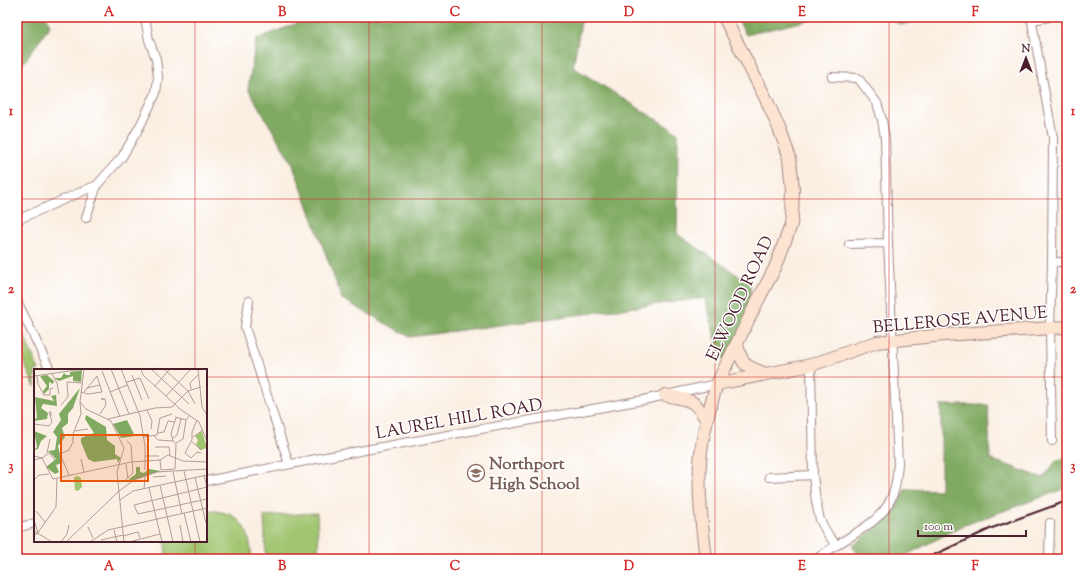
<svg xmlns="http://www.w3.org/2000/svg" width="1084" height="576" viewBox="0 0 1084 576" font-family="'Sorts Mill Goudy',serif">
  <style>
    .green { fill: #a1c56f; stroke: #76724d }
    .forest { fill: #80aa62; stroke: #656446 }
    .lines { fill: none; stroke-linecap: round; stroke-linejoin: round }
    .street-casing { stroke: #a28786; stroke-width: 10 }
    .secondary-casing { stroke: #a28786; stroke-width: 14 }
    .street { stroke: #fff; stroke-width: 8 }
    .secondary { stroke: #fde4d1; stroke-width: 12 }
    .rail { stroke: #4a1f2b; stroke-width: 2 }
    .grid { fill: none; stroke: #d62828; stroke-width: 1; stroke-opacity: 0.55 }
    .labels { text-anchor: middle; stroke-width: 3; stroke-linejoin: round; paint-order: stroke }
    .street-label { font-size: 17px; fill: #4a1f2b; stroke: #fff }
    .education-label { font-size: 17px; font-weight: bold; fill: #785e54; stroke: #fff; text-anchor: start }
    .inset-road { fill: none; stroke: #b49c99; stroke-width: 1 }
    .view { fill: #e8590c; fill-opacity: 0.15; stroke: #e8590c; stroke-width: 2 }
    .inset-edge { fill: none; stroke: #4a1f2b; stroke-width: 2 }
    .neatline { fill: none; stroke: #d62828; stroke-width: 1.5 }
    .grid-label { font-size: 13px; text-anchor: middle; font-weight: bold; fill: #d62828 }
  </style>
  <rect width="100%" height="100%" fill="#fff"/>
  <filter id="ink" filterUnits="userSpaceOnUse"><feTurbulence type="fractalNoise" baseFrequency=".025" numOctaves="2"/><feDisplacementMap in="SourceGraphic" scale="8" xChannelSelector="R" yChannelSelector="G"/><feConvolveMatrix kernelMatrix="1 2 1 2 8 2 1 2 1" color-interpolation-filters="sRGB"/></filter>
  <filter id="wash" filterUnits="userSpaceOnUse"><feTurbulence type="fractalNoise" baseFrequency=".012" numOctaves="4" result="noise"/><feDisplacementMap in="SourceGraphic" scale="16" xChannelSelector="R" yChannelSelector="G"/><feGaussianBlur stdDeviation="0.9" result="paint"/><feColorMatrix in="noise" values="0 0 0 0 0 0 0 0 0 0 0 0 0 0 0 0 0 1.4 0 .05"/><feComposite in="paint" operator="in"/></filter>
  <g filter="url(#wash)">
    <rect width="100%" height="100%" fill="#faefe2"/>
    <path class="green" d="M 17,319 L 39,370 L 35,370 L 35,387 L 17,348 Z
      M 206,510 L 209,510 C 215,511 224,512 231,515 C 249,525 250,541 252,559 L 166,559 L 165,541 L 206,541 Z
      M 317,513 L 319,559 L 266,559 L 264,516 Z"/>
    <path class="forest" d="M 17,17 L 47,17 L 50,26 L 17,72 Z
      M 314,17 L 582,17 L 573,67 L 678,133 L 677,234 L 751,284 L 746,333 L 731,355 L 730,373 L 718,348 L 705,298 L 410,337 L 342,299 L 293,165 L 248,89 L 256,39 Z
      M 736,17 L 822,17 L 746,35 Z
      M 884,17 L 930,17 L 902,25 Z
      M 941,405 L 988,405 L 990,459 L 1043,478 L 1057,460 L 1067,458 L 1067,488 L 962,526 L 899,559 L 862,559 L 852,546 L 893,514 L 905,489 L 941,490 Z"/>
  </g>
  <g filter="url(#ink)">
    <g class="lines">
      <g class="street-casing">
        <path id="street" d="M 1031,17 L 1053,138 L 1052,262 L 1050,328 L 1052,441
          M 1032,20 L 1049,17
          M 86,218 L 97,185
          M 17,220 L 97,185 L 122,157 L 140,126 L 156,93 L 158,77 L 156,59 L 149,40 L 146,23 L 147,17
          M 849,244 L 888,243
          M 1052,262 L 1067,262
          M 17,301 L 50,370
          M 249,301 L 245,327 L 289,464
          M 811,365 L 813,475 L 816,502 L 820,520 L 827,533 L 836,545
          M 769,477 L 813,475
          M 206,481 L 326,457 L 643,400 L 717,384
          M 17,528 L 35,523
          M 816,559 C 823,554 830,549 837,545 C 858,531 884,520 893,494 C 897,484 897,473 898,463 L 888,243 L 885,138 L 882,120 L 877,103 L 858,78 L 832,77
          M 1049,559 L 1050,523"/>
      </g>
      <g class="secondary-casing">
        <path id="secondary" d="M 737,344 C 742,366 745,366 766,374
          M 717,384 L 811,365 L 877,342 L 944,335 L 1067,327
          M 665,395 C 690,400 694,398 707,421
          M 706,559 C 702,527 698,494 700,462 C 702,436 709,409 717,384 L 757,302 L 775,268 L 791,225 L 792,217 L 793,190 L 790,158 L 779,128 L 766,99 L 724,17"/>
      </g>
      <use href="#street" class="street"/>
      <use href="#secondary" class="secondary"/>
      <path class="rail" d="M 925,559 L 992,528 L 1067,501"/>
    </g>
  </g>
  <path class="grid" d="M 195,17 L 195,370M 369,17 L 369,559M 542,17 L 542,559M 715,17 L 715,559M 889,17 L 889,559M 17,199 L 1067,199M 17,377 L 35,377M 206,377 L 1067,377M 195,541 L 195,559"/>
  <defs>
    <g id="school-ring" transform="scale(0.9)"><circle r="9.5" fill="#fff" stroke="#8d6e63" stroke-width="1.5"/><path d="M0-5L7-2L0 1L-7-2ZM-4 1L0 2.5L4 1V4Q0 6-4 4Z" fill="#8d6e63"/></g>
  </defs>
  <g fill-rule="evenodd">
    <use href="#school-ring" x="476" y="473"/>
  </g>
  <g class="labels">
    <g class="street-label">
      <text transform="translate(739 298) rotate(-65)" y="6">ELWOOD ROAD</text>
      <text transform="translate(960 319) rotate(-5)" y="6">BELLEROSE AVENUE</text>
      <text transform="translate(459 418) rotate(-10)" y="6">LAUREL HILL ROAD</text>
    </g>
    <g class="education-label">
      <text x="489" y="469">Northport<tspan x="489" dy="20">High School</tspan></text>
    </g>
  </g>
  <g transform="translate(34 369)">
    <rect width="173" height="173" fill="#faefe2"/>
    <path d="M 168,62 L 173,79 L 166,81 L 162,76 L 164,71 L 161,67 ZM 44,107 L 47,109 L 48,118 L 44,122 L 41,121 L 40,108 Z" fill="#a1c56f"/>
    <path d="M 48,1 L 47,13 L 39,12 L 39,7 L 25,12 L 20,9 L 27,9 L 30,4 L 32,6 L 36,6 L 36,3 ZM 13,6 L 20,12 L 19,15 L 15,13 L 15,20 L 10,25 L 9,22 L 13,17 L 6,7 ZM 46,19 L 39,39 L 34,45 L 34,54 L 28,59 L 31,68 L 24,77 L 28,94 L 22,96 L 25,103 L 21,105 L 12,98 L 22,90 L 14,82 L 21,81 L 23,68 L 19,63 L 27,51 L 25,45 ZM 22,26 L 23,37 L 9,35 L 7,39 L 14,44 L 13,50 L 0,52 L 3,48 L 1,28 L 20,32 L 17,27 ZM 52,46 L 72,58 L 73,71 L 81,77 L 81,85 L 87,89 L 84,94 L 83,90 L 60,93 L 54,90 L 47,73 L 47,69 L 60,64 L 51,50 ZM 93,51 L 101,67 L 87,69 L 79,55 ZM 0,62 L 13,67 L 7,72 L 4,80 L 0,81 L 3,78 ZM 102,98 L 106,98 L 106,103 L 110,104 L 115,100 L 127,102 L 97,112 L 95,110 L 102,105 Z" fill="#80aa62"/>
    <path class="inset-road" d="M 50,0 L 46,33 L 52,40 L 77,52 L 90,79 L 83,103 L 90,173M 77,0 L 95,45M 87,0 L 106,47 L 111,77 L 111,101M 107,0 L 109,6 L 146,40 L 165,53 L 173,72M 117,0 L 155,35M 130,0 L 154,22 L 161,35M 164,0 L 168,38 L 173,46M 68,2 L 86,48M 18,5 L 23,14 L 25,25M 98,6 L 108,31M 0,7 L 49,0M 3,7 L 4,15 L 10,26 L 16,26 L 16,20 L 19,19M 106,9 L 115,30M 93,13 L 106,9M 121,17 L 136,0M 53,19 L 66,16M 157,20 L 156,14 L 165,5M 47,23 L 54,25 L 68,23 L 63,7 L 50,23M 76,23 L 93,16M 132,27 L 157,0M 27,36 L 34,28 L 33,13 L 48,14M 113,41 L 118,52 L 117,60M 66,45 L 72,36 L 71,30 L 67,30 L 70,30M 141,48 L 152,51 L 156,46M 74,50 L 121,39 L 138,38 L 154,22 L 167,18M 163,51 L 158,63 L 158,71 L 151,84 L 157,89 L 163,83 L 167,84M 0,55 L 15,57 L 18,53 L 15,43 L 17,43 L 17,47M 41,62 L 54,60M 124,64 L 130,63 L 134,52 L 140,53M 120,67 L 124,71 L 139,72 L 142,75 L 141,100 L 127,101 L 126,91M 109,68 L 123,66 L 126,49 L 138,45M 159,68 L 169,61M 139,69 L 143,66 L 147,50M 139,72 L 137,64 L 142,49M 158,73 L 168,81M 142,74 L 149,70 L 152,51M 121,78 L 135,78 L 136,86M 13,84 L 16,70M 0,87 L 8,89 L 15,84 L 21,91M 111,87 L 125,87M 47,90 L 50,103M 0,91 L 8,89 L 19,110 L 97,93 L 126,91 L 134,86 L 149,92 L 173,93M 92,95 L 94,110M 150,102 L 166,173M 139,103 L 148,145M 35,106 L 26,85 L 35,81 L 39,73 L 39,65 L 47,45 L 46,33M 170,106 L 173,118M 119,108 L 132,107M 161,108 L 172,154M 0,111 L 5,106 L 15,105M 89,113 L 99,104 L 97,76 L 93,72M 126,116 L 139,173M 173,118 L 100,136 L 104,145 L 173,130M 115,119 L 128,173M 110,120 L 111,108M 86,131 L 99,122 L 173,106M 2,142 L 11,153M 150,144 L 157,173M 0,151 L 4,164M 146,156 L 149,173M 54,158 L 59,169M 80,161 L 83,173M 0,162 L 18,173M 0,166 L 3,165 L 22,138 L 23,109M 89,167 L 104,163 L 106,169M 67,171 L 89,166M 27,173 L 33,165 L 35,156M 32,173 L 85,122 L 100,111 L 123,103 L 173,100M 56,173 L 74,161 L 173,139M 95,173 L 126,165"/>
    <path class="view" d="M 27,66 L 114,66 L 114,112 L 27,112 Z"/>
    <rect width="173" height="173" class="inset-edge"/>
  </g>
  <rect width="1084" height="576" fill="none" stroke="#fff" stroke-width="44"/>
  <g transform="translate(1026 58)" stroke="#ffffff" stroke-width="3" paint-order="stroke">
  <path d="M0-3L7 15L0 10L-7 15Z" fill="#4a1f2b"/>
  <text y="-6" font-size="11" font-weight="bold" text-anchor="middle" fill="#4a1f2b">N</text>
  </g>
  <path d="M918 530v6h108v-6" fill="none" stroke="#4a1f2b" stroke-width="2"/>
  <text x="924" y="530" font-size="12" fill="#4a1f2b" stroke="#ffffff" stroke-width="3" paint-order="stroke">100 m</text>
  <rect x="22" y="22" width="1040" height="532" class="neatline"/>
  <g class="grid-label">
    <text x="109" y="16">A</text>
    <text x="282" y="16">B</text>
    <text x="455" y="16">C</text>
    <text x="629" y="16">D</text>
    <text x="802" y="16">E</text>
    <text x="975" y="16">F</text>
    <text x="11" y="115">1</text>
    <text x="1073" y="115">1</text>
    <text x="11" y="293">2</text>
    <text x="1073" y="293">2</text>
    <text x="11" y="470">3</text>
    <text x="1073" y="470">3</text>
    <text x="109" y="570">A</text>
    <text x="282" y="570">B</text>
    <text x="455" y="570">C</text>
    <text x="629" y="570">D</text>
    <text x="802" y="570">E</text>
    <text x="975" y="570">F</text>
  </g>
</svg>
